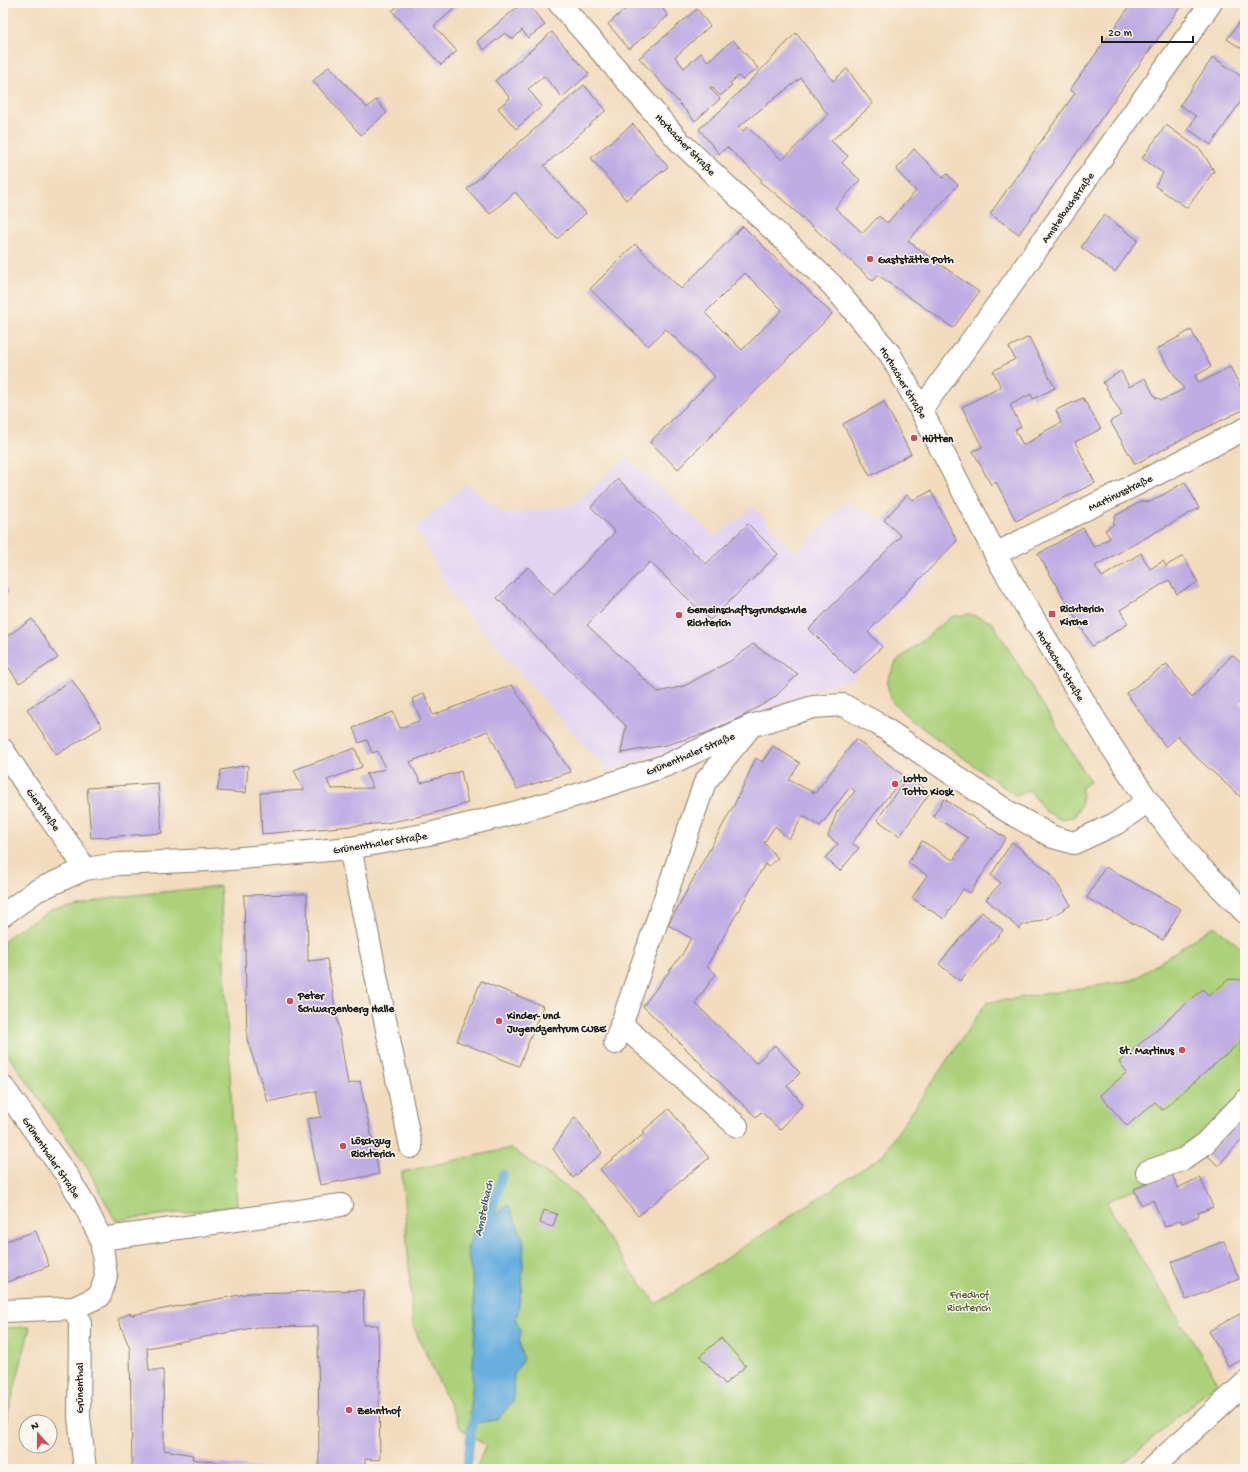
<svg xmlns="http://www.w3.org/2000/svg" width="1248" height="1472" viewBox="0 0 1248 1472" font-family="'Gochi Hand',sans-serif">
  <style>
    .built { fill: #e3d3f3 }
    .green { fill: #acd17a; stroke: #64764b }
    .water { fill: #68aede; stroke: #42657d }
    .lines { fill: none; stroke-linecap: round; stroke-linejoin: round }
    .stream { stroke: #68aede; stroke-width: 9 }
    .building { fill: #beace3; fill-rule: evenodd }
    .minor-casing { stroke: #877c6c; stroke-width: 24 }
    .major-casing { stroke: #877c6c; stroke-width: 24 }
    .minor { stroke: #fff; stroke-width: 22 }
    .major { stroke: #fff; stroke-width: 22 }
    .poi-dot { fill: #d1495b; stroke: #fbf7ec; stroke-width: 1.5 }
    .labels { text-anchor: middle; stroke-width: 3; stroke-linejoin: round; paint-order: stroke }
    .street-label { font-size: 11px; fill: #1c1c1c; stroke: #fbf7ec }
    .poi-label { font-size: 11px; font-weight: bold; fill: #1c1c1c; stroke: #fbf7ec; text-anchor: start }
    .park-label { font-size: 11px; fill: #4e5b3d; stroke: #fbf7ec }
    .water-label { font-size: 12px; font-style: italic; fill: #3a566a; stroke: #fbf7ec }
  </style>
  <rect width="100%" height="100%" fill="#fbf7ec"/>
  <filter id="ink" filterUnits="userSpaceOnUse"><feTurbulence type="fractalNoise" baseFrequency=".025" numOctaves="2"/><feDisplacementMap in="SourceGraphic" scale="8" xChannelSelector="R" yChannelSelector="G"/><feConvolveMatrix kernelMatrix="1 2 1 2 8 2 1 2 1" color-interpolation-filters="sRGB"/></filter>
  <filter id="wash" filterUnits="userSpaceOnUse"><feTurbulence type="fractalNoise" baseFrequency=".012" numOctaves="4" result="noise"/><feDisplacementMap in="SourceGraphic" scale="16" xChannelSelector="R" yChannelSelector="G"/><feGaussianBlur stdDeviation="0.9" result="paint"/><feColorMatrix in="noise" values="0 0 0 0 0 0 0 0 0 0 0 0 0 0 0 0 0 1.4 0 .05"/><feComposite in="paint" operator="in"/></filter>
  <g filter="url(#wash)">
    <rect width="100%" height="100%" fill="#f2dcbd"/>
    <path class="built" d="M 626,457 L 716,537 L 753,507 L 796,553 L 846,502 L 884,520 L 935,570 L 872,633 L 886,648 L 852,679 L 793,697 L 714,735 L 608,772 L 452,597 L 426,545 L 415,529 L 467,483 L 504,515 L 572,505 Z"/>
    <path class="green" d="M 969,614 L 992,622 L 1090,782 L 1082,787 L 1082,803 L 1074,817 L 1060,819 L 1045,811 L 1030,790 L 1016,796 L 910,719 L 891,701 L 887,682 L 896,662 L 951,617 Z
      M 220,886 L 237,1206 L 115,1220 L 86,1165 L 3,1048 L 3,942 L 16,931 L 51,911 L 115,897 Z
      M 1214,926 L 1245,951 L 1245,1111 L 1186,1165 L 1106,1202 L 1218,1382 L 1117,1469 L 476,1469 L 486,1445 L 461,1429 L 413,1326 L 402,1172 L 511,1148 L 575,1193 L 656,1304 L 881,1157 L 986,1003 L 1133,980 Z
      M 30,1327 L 3,1434 L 3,1328 Z"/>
    <path class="water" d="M 490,1202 L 498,1203 L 495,1216 L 508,1204 L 524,1241 L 522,1287 L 516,1320 L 521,1332 L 519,1341 L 523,1360 L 514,1374 L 513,1401 L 497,1420 L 474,1423 L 470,1415 L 472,1389 L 475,1321 L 473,1283 L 467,1249 L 482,1211 Z"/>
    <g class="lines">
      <path class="stream" d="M 491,1213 L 503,1174
        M 467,1469 L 471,1430 L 476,1411"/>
    </g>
    <g id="blocks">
      <path class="building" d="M 401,3 L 414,3 L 417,7 L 421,3 L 461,3 L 434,26 L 457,51 L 441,65 L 392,11 Z
        M 522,3 L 527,3 L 545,25 L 528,38 L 522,30 L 513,39 L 505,33 L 484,50 L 477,41 Z
        M 632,3 L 669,3 L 663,9 L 668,16 L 629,49 L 608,24 Z
        M 1132,3 L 1183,3 L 1019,234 L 990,214 L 1075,93 L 1070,90 Z
        M 697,9 L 710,26 L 675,57 L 684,68 L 701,53 L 708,61 L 733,40 L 758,68 L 742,80 L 739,76 L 730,83 L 732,86 L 720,96 L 711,86 L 710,88 L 720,99 L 695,121 L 639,58 Z
        M 1245,15 L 1245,51 L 1227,39 Z
        M 552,32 L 589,74 L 562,97 L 544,76 L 528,89 L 542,106 L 516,129 L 498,108 L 510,98 L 495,81 Z
        M 796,33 L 833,81 L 847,69 L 873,104 L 831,141 L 848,156 L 842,163 L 860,180 L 835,208 L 863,233 L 879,216 L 887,223 L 916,191 L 896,170 L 914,149 L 943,178 L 947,174 L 958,185 L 908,241 L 979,292 L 953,328 L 878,275 L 873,281 L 776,194 L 760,182 L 762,180 L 727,147 L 719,154 L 699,129 L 728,104 L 727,104 L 753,78 ZM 801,78 L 828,115 L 782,160 L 747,127 L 743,131 L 738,127 Z
        M 1213,57 L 1245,79 L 1245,95 L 1211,145 L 1188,129 L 1196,116 L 1180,105 Z
        M 329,66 L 367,108 L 376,100 L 387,113 L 361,135 L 313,81 Z
        M 584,85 L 606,110 L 544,166 L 586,213 L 557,239 L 515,192 L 490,214 L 467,189 Z
        M 633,124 L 668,167 L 626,200 L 591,158 Z
        M 1166,125 L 1201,150 L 1214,171 L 1187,208 L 1155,186 L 1163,173 L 1142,158 Z
        M 1104,215 L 1138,240 L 1115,272 L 1081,247 Z
        M 743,226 L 832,314 L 678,469 L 650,442 L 715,377 L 666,329 L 648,346 L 590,289 L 635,244 L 681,289 ZM 745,273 L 782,310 L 742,350 L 705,313 Z
        M 1191,330 L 1211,367 L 1195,376 L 1199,383 L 1230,367 L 1245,395 L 1245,409 L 1191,435 L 1135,464 L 1110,421 L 1122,415 L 1103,382 L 1121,371 L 1129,387 L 1145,378 L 1155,397 L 1162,400 L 1184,389 L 1157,349 Z
        M 1029,337 L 1055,388 L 1033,399 L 1031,394 L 1010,405 L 1021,427 L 1015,430 L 1023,445 L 1040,436 L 1039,434 L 1061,423 L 1056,410 L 1083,398 L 1101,429 L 1075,442 L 1095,483 L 1016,521 L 996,482 L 991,485 L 973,451 L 982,447 L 962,407 L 1001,387 L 993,371 L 1015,359 L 1009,347 Z
        M 884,402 L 911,454 L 870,476 L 843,424 Z
        M 618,479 L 706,564 L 748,524 L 778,554 L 710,620 L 650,562 L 587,625 L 658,692 L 684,686 L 734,659 L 753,644 L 798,674 L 774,698 L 743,716 L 706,733 L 666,745 L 621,753 L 626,726 L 497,598 L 528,567 L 554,595 L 615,532 L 591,507 Z
        M 1185,482 L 1199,508 L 1095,566 L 1102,577 L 1141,553 L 1150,569 L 1163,561 L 1166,566 L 1183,556 L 1198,582 L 1177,594 L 1169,580 L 1120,610 L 1128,624 L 1092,646 L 1038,554 L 1083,528 L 1094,547 L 1110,538 L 1105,530 L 1113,525 L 1115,516 L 1142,501 L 1150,502 Z
        M 931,491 L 957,541 L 868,632 L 882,647 L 854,674 L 809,629 L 901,536 L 884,520 L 907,495 L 913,500 Z
        M 3,583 L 8,592 L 3,595 Z
        M 32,619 L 58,658 L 19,683 L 3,659 L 3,639 Z
        M 1232,655 L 1245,666 L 1245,697 L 1239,703 L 1245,708 L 1245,801 L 1194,755 L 1178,736 L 1166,747 L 1126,693 L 1167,664 L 1192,698 Z
        M 72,680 L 102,727 L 56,755 L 27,709 Z
        M 512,685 L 571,772 L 517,789 L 488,731 L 410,762 L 421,783 L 461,771 L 468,803 L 431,814 L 386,823 L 262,834 L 260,793 L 304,790 L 294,770 L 355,748 L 362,767 L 327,780 L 331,789 L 373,788 L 366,774 L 385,769 L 378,751 L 372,753 L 367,740 L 359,743 L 353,728 L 393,712 L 400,728 L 421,720 L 412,699 L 424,693 L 433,715 Z
        M 856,739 L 904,776 L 852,843 L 859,848 L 840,871 L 825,858 L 838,844 L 828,836 L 837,812 L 855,791 L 850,787 L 820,826 L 803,816 L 789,839 L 775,826 L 764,843 L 778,858 L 768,867 L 765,864 L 707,966 L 716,974 L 695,1003 L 756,1063 L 775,1045 L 800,1073 L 787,1086 L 803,1104 L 780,1130 L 761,1112 L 756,1117 L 714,1077 L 643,1006 L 683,953 L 691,938 L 668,925 L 735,803 L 756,758 L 762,762 L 773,746 L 800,763 L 789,780 L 815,793 Z
        M 248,765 L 246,793 L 217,791 L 221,770 Z
        M 907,777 L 930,792 L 900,836 L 877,820 Z
        M 158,783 L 162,833 L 91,838 L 87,788 Z
        M 944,799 L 1006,838 L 970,893 L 963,889 L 944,919 L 912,898 L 927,875 L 908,863 L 922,841 L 953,860 L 968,838 L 933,816 Z
        M 1012,842 L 1050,873 L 1071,905 L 1049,918 L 1023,925 L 1019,929 L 986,899 L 1001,883 L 991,875 Z
        M 1105,867 L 1181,909 L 1163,940 L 1087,898 Z
        M 307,894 L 308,961 L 327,959 L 348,1084 L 360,1081 L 379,1174 L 320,1185 L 307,1119 L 321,1117 L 316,1091 L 268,1102 L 247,1040 L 244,895 Z
        M 982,912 L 1003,930 L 960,981 L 939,964 Z
        M 1229,979 L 1245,980 L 1245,1038 L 1162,1110 L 1155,1102 L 1127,1126 L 1100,1095 L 1127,1072 L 1119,1062 L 1203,989 L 1209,996 Z
        M 481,981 L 543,1006 L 519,1066 L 457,1041 Z
        M 669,1109 L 709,1158 L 638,1216 L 600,1169 L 645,1133 L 643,1131 Z
        M 575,1117 L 602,1153 L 573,1178 L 553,1149 Z
        M 1245,1117 L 1245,1136 L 1218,1166 L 1207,1155 Z
        M 1172,1174 L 1178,1188 L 1200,1177 L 1213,1207 L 1198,1213 L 1199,1216 L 1182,1223 L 1181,1220 L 1165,1227 L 1153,1200 L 1141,1205 L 1134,1189 Z
        M 544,1210 L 557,1214 L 553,1227 L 540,1223 Z
        M 36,1231 L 49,1266 L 8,1282 L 6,1277 L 3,1278 L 3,1242 Z
        M 1224,1241 L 1239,1279 L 1186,1300 L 1171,1262 Z
        M 363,1290 L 364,1325 L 378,1325 L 380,1460 L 365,1459 L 365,1469 L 319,1469 L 318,1326 L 257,1327 L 147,1348 L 149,1370 L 163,1370 L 164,1450 L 193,1455 L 192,1459 L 262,1469 L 132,1469 L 130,1349 L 118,1319 L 130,1313 L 131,1315 L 250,1293 Z
        M 1245,1311 L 1245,1358 L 1229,1367 L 1209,1331 Z
        M 721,1338 L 746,1366 L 725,1384 L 700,1356 Z"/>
    </g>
  </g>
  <g filter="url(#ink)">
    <use href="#blocks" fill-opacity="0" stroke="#877c6c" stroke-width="1"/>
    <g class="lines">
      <g class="minor-casing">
        <path id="minor" d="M 921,410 L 1006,293 L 1211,3
          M 995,554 L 1137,484 L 1245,429
          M 3,750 L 29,789 L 73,850 L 85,869
          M 350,848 L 411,1147
          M 3,915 L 36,891 L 85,869 L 119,864 L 231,859 L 350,848 L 429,834 L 506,815 L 577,795 L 667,765 L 751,726 L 813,707 L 843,705 L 878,724 L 1007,811 L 1053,837 L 1074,843 L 1117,823 L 1148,801
          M 621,1024 L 737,1126
          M 615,1043 L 705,782 L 748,730
          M 3,1087 L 68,1177 L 85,1206 L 101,1239 L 106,1276 L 100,1296 L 74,1308 L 3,1311
          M 1147,1172 L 1184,1159 L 1203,1145 L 1245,1101
          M 101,1239 L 341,1205
          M 74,1308 L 80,1323 L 79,1417 L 85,1469
          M 1151,1469 L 1245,1383"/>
      </g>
      <g class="major-casing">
        <path id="major" d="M 559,3 L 680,142 L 832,285 L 890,354 L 921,410 L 1001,565 L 1111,746 L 1148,801 L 1193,860 L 1245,912"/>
      </g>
      <use href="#minor" class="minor"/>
      <use href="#major" class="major"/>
    </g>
  </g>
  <g class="poi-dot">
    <circle cx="870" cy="259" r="4"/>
    <circle cx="914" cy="438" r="4"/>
    <rect x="1048" y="610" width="8" height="8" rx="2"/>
    <circle cx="679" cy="615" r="4"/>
    <circle cx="895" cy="784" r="4"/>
    <circle cx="290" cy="1001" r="4"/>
    <circle cx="499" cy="1021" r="4"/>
    <circle cx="1182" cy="1050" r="4"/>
    <circle cx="343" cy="1146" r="4"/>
    <circle cx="349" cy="1410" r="4"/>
  </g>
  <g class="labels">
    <g class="street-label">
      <text transform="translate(686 144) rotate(46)" y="4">Horbacher Straße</text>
      <text transform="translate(1067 207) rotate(-55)" y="4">Amstelbachstraße</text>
      <text transform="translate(904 382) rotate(59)" y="4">Horbacher Straße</text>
      <text transform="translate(1120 492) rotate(-26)" y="4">Martinusstraße</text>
      <text transform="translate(1061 665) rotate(58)" y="4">Horbacher Straße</text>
      <text transform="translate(690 753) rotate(-23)" y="4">Grünenthaler Straße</text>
      <text transform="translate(44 809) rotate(54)" y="4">Gierstraße</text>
      <text transform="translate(380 842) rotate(-9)" y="4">Grünenthaler Straße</text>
      <text transform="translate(52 1157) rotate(56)" y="4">Grünenthaler Straße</text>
      <text transform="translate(79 1388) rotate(-90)" y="4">Grünenthal</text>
    </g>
    <g class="poi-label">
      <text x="878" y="263">Gaststätte Poth</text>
      <text x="922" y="442">Hütten</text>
      <text x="1060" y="612">Richterich<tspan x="1060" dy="13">Kirche</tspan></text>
      <text x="687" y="613">Gemeinschaftsgrundschule<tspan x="687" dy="13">Richterich</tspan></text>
      <text x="903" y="782">Lotto<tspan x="903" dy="13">Totto Kiosk</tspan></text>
      <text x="298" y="999">Peter<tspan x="298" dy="13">Schwarzenberg Halle</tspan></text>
      <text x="507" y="1019">Kinder- und<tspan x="507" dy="13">Jugendzentrum CUBE</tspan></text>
      <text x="1174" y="1054" text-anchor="end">St. Martinus</text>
      <text x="351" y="1144">Löschzug<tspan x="351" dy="13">Richterich</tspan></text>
      <text x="357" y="1414">Zehnthof</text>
    </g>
    <g class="park-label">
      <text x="969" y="1298">Friedhof<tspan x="969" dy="13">Richterich</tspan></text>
    </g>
    <g class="water-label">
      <text transform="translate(483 1208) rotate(-78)" y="4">Amstelbach</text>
    </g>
  </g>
  <rect width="1248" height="1472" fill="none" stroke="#fbf7ec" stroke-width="16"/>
  <g transform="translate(38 1434) rotate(339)"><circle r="19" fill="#fbf7ec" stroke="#a29f99"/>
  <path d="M0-3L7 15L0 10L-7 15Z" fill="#d1495b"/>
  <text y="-6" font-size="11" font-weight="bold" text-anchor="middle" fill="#1c1c1c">N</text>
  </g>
  <path d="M1102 36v6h91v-6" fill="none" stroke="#1c1c1c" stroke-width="2"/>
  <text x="1108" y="36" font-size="12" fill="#1c1c1c" stroke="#fbf7ec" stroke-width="3" paint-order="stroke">20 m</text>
</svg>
